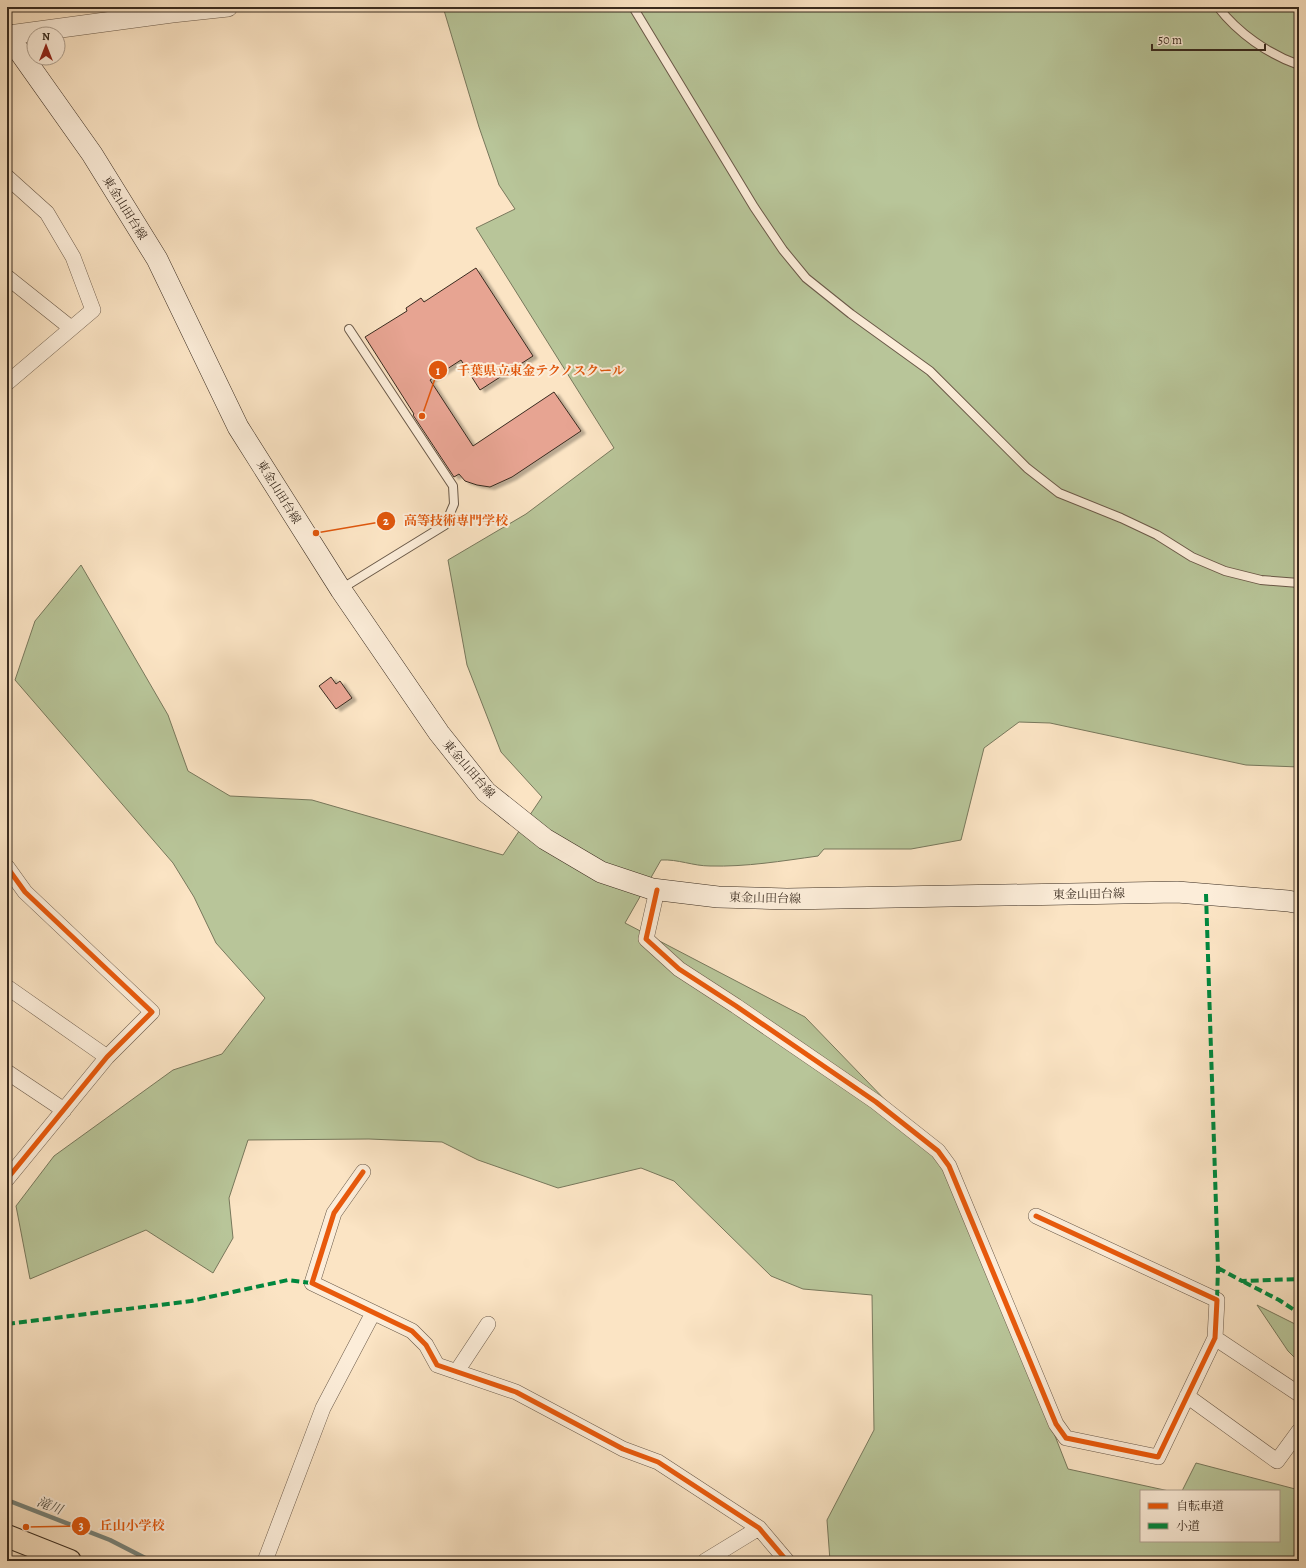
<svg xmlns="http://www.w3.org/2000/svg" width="1306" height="1568" viewBox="0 0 1306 1568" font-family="Alegreya,'Noto Serif JP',serif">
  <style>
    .green { fill: #b8c599; stroke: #78785c }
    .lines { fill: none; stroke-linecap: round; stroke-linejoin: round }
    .stream { stroke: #76837b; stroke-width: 4.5 }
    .building { fill: #e7a492; stroke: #392b1f; filter: url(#shadow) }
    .service-casing { stroke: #6a5948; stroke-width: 10 }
    .minor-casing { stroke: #6a5948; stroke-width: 16 }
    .tertiary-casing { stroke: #6a5948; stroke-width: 20 }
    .secondary-casing { stroke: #392b1f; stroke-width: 22 }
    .trunk-casing { stroke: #392b1f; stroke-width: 24 }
    .service { stroke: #fcedd9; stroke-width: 8 }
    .minor { stroke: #fcedd9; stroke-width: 15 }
    .tertiary { stroke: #fcedd9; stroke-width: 19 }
    .secondary { stroke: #fcedd9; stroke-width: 21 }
    .trunk { stroke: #fbe4c4; stroke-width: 22 }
    .quiet { stroke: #00873e; stroke-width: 4; stroke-dasharray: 8 4; stroke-linecap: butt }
    .cycleway-casing { stroke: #fcedd9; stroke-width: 8 }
    .cycleway { stroke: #e8590c; stroke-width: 5 }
    .labels { text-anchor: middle; stroke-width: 4; stroke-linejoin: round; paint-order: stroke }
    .street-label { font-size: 12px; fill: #392b1f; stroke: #fcedd9 }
    .water-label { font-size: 13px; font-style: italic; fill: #525045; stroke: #fcedd9 }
    .leader { fill: none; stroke: #df570d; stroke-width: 1.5 }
    .callout-dot { fill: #df570d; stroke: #fcedd9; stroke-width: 1.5 }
    .mark-label { font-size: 12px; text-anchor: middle; font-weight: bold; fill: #fff }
    .callout-label { font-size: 13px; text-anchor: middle; font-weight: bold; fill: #df570d; stroke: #fcedd9; stroke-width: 4; stroke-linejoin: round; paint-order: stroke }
  </style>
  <defs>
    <filter id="shadow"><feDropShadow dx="4.5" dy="2.5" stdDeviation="1" flood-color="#0004"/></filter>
  </defs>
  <rect width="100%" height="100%" fill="#fbe4c4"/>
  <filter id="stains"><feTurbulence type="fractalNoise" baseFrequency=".005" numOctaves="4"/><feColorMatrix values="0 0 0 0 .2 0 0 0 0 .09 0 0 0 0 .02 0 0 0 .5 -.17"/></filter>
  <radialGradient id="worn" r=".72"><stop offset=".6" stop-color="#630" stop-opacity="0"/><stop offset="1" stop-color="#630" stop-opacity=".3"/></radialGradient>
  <path class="green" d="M 443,7 L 1299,7 L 1299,767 L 1246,765 L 1050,723 L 1019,722 L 984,748 L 961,840 L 911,849 L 824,849 L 818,856 C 782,861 746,867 710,866 C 693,866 678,859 661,860 L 625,923 L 805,1017 L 949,1166 L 1068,1469 L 1169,1491 L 1141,1491 L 1141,1541 L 1279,1541 L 1279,1491 L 1182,1491 L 1196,1463 L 1299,1490 L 1299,1561 L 830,1561 L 827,1520 L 874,1430 L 872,1295 L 803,1289 L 771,1276 L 674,1181 L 641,1168 L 558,1188 L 478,1160 L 442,1142 L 369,1139 L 248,1140 L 229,1198 L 233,1238 L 213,1273 L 146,1230 L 30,1279 L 16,1206 L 54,1156 L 173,1070 L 222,1054 L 265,998 L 216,943 L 194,897 L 173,863 L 15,680 L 35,621 L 81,565 L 168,715 L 188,771 L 230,796 L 312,800 L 503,855 L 542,797 L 501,752 L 467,665 L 448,560 L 526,514 L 614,448 L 476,228 L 515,209 L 499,185 L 479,127 Z
    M 1257,1305 L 1299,1326 L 1299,1362 L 1288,1351 Z"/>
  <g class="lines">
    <path class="stream" d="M 7,1500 L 110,1540 L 151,1561"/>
  </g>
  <path class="building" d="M 476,268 L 533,356 L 480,390 L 461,360 L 430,380 L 473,446 L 554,392 L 581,431 L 512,477 L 490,487 L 477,485 L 465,481 L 459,474 L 454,477 L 413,415 L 414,414 L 365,337 L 407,311 L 406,308 L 421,298 L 424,302 Z
    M 331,677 L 336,684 L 340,681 L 352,698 L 336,709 L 319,686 Z"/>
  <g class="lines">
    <g class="service-casing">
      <path id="service" d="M 633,7 L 754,207 L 783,250 L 806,278 L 851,314 L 930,371 L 1027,468 L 1059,493 L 1121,518 L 1157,535 L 1192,557 L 1225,571 L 1261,580 L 1299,583
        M 1218,7 C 1238,33 1268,54 1299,65
        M 341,589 L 445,525 L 454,504 L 453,486 L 349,329"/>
    </g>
    <g class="minor-casing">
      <path id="minor" d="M 7,177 L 47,213 L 73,257 L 93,310 L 7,383
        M 7,277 L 71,328
        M 7,867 L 25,892 L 152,1012 L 107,1057 L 7,1179
        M 657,890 L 646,939 L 679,969 L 736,1006 L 876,1102 L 938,1151 L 949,1166 L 1056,1424 L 1066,1438 L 1158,1457 L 1215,1338 L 1217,1300 L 1036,1216
        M 7,987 L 107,1057
        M 7,1072 L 64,1110
        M 363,1172 L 334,1213 L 312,1283 L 412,1331 L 426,1345 L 437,1365 L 516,1392 L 623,1449 L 658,1462 L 759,1528 L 787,1561
        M 1215,1338 L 1299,1394
        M 457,1371 L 488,1324
        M 1187,1396 L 1277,1461 L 1299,1431
        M 265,1561 L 323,1408 L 373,1313
        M 705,1561 L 759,1528"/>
    </g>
    <g class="tertiary-casing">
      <path id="tertiary" d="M 9,35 L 172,13 L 228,7"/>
    </g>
    <g class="secondary-casing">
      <path id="secondary" d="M 7,34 L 92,154 L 157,259 L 238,427 L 341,590 L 439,733 L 486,792 L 545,839 L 601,872 L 652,889 L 718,897 L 787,899 L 1177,892 L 1288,901 L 1299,903"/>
    </g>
    <g class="trunk-casing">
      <path id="trunk" d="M 7,1536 L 70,1561"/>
    </g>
    <use href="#service" class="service"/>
    <use href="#minor" class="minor"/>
    <use href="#tertiary" class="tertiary"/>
    <use href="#secondary" class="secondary"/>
    <use href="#trunk" class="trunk"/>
    <path class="quiet" d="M 1206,894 L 1218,1268 L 1217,1300
      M 1218,1268 L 1242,1281 L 1299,1279
      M 1244,1282 L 1279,1300 L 1299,1313
      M 7,1324 L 191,1301 L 288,1280 L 312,1283"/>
    <g class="cycleway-casing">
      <path id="cycleway" d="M 7,867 L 25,892 L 152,1012 L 107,1057 L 7,1179
        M 657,890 L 646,939 L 679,969 L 736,1006 L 876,1102 L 938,1151 L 949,1166 L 1056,1424 L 1066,1438 L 1158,1457 L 1215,1338 L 1217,1300 L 1036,1216
        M 363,1172 L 334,1213 L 312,1283 L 412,1331 L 426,1345 L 437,1365 L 516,1392 L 623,1449 L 658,1462 L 759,1528 L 787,1561"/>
    </g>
    <use href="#cycleway" class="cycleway"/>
  </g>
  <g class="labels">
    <g class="street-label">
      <text transform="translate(125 208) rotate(58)" y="4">東金山田台線</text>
      <text transform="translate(279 492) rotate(58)" y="4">東金山田台線</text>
      <text transform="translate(469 769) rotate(49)" y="4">東金山田台線</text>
      <text transform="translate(1089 894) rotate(-1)" y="4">東金山田台線</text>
      <text transform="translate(765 898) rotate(1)" y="4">東金山田台線</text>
    </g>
    <g class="water-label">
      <text transform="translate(50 1505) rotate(21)" y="5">滝川</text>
    </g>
  </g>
  <path class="leader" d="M422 416L438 370M316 533L386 521M26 1527L81 1526"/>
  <g class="callout-dot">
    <circle cx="422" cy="416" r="4"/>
    <circle cx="316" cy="533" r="4"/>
    <circle cx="26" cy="1527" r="4"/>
    <circle cx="438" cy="370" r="10"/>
    <circle cx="386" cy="521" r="10"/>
    <circle cx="81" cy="1526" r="10"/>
  </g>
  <g class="mark-label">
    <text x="438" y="375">1</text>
    <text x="386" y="525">2</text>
    <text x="81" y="1530">3</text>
  </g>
  <g class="callout-label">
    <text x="541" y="375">千葉県立東金テクノスクール</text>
    <text x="456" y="525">高等技術専門学校</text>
    <text x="132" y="1530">丘山小学校</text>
  </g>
  <rect width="1306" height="1568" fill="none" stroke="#fbe4c4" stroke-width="24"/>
  <rect x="8" y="8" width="1290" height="1552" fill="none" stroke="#392b1f" stroke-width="2"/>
  <rect x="12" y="12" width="1282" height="1544" fill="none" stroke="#392b1f"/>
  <rect x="1140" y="1490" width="140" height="52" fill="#fcedd9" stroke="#ae9f8f"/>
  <rect x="1148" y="1503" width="20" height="6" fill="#e8590c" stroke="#ae9f8f"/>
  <text x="1176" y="1510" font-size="12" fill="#392b1f">自転車道</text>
  <rect x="1148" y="1523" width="20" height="6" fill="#00873e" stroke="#ae9f8f"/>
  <text x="1176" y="1530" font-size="12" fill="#392b1f">小道</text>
  <g transform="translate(46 46)"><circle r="19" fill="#fcedd9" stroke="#ae9f8f"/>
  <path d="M0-3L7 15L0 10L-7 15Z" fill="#8f2418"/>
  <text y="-6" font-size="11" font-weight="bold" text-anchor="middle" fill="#392b1f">N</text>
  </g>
  <path d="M1152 44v6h113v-6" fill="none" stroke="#392b1f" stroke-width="2"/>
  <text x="1158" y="44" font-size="12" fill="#392b1f" stroke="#fcedd9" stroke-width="3" paint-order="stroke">50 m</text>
  <rect width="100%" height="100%" filter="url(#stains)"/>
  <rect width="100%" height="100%" fill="url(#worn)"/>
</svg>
